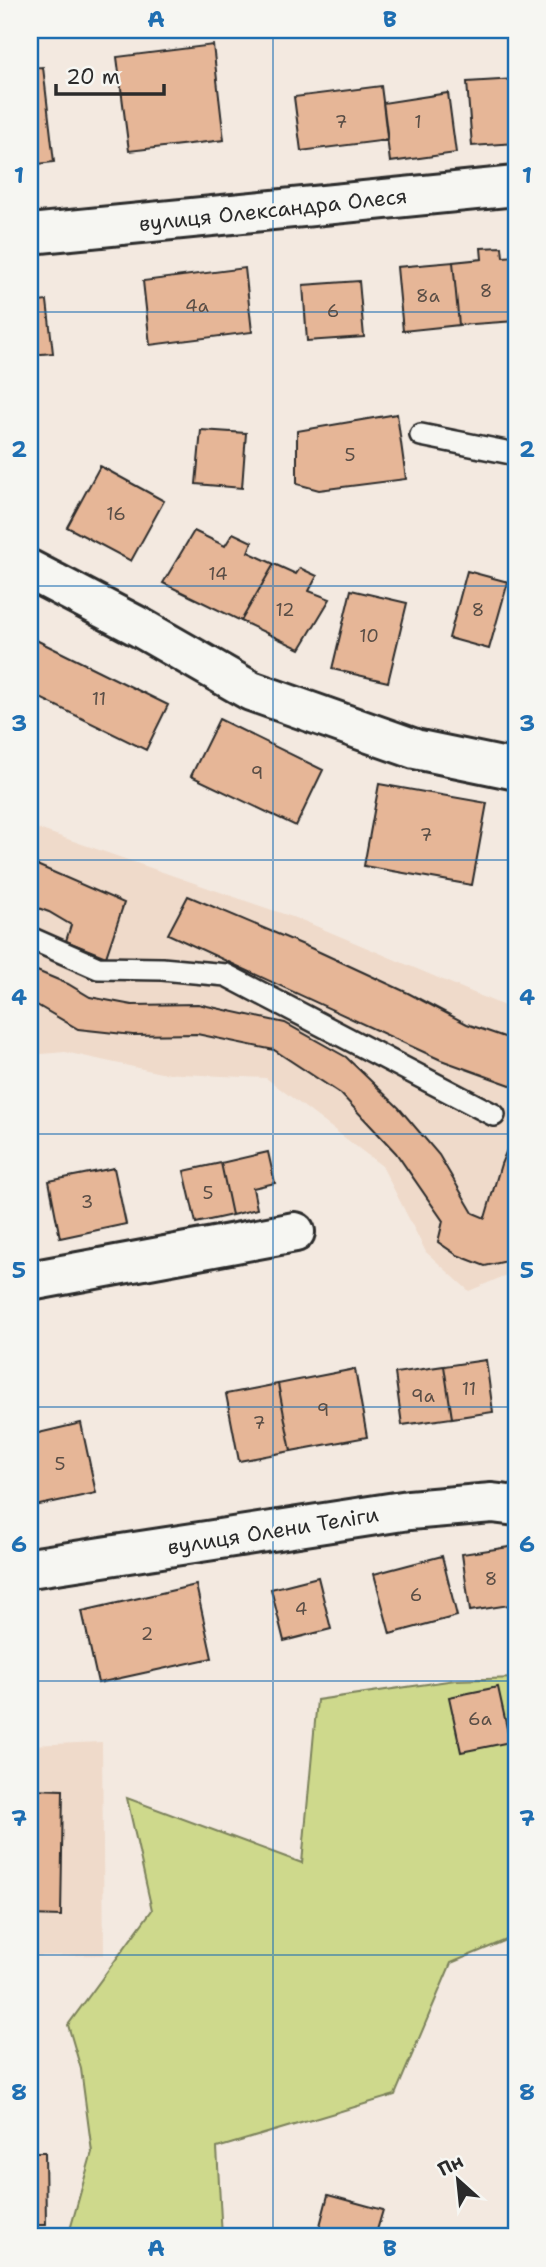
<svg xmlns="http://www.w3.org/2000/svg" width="546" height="2267" viewBox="0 0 546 2267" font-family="'Shantell Sans',sans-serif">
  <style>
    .built { fill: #efdaca }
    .green { fill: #ced98c; stroke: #7c825c; stroke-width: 2 }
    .building { fill: #e6b697; stroke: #2b2b2b; stroke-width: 2 }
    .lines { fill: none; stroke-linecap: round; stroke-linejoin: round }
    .lane-casing { stroke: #2b2b2b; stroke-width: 26 }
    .street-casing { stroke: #2b2b2b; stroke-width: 44 }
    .lane { stroke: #f6f6f2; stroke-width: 21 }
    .street { stroke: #f6f6f2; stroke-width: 38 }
    .grid { fill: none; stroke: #1f6fb2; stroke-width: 2; stroke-opacity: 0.55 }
    .labels { text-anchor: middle; stroke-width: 6; stroke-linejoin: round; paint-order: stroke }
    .number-label { font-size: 18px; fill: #5a4e46 }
    .street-label { font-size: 21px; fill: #2b2b2b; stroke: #f6f6f2 }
    .neatline { fill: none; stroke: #1f6fb2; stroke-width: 2.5 }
    .grid-label { font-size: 23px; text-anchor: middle; font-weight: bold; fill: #1f6fb2 }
  </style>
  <rect width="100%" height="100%" fill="#f3e9e0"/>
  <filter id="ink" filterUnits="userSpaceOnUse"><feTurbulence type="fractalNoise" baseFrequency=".0143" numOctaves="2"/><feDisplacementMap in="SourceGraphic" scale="14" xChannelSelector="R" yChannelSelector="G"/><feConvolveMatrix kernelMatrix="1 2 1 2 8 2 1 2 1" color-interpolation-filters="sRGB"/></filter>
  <g filter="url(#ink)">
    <path class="built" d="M 30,826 L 304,921 L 516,1011 L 516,1271 L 469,1291 L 426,1252 L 382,1166 L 266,1078 L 161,1073 L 65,1052 L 30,1055 Z
      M 102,1742 L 104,1955 L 30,1956 L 30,1745 Z"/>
    <path class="green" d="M 516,1678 L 516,1936 L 451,1963 L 395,2095 L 217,2148 L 222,2237 L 68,2237 L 92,2152 L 81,2069 L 68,2025 L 152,1910 L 127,1798 L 302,1863 L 317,1700 L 455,1680 Z"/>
    <path class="building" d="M 213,45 L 224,140 L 129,151 L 117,57 Z
      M 43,67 L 54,162 L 30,165 L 30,68 Z
      M 516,79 L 516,143 L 472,146 L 467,82 Z
      M 381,86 L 388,140 L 301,151 L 294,97 Z
      M 448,93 L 456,153 L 390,162 L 383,103 Z
      M 502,247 L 503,257 L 516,256 L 516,321 L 459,325 L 453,262 L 482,259 L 481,248 Z
      M 453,262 L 459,325 L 403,331 L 397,267 Z
      M 245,268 L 252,332 L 150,345 L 143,281 Z
      M 359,281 L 364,337 L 307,341 L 303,285 Z
      M 47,301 L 53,353 L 30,355 L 30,303 Z
      M 397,414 L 406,479 L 319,490 L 297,484 L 297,431 Z
      M 201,430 L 246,433 L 242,488 L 196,484 Z
      M 100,466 L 164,501 L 131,561 L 67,527 Z
      M 194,531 L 225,546 L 233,533 L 252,542 L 248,552 L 274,564 L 241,621 L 163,583 Z
      M 274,564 L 296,574 L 300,568 L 317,576 L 309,591 L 330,599 L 300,649 L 241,621 Z
      M 467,571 L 508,582 L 489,649 L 449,638 Z
      M 351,590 L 407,603 L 388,682 L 332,669 Z
      M 30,637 L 168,705 L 146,750 L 30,693 Z
      M 219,719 L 323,770 L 296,826 L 191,776 Z
      M 379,784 L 487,803 L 472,885 L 364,866 Z
      M 30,862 L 124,903 L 106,957 L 66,941 L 71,925 L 49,912 L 30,905 Z
      M 188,896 L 313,949 L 408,993 L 467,1024 L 516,1041 L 516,1087 L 441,1060 L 168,934 Z
      M 30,968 L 68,984 L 90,997 L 132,1005 L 198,1004 L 285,1023 L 346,1057 L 399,1108 L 439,1155 L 473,1213 L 485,1218 L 501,1164 L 516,1128 L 516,1259 L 485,1266 L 457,1255 L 438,1242 L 443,1221 L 396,1153 L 341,1094 L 274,1050 L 197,1034 L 133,1035 L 78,1029 L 30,1001 Z
      M 268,1152 L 275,1183 L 253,1188 L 257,1209 L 232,1215 L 221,1163 Z
      M 221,1163 L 232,1215 L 196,1223 L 184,1171 Z
      M 114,1168 L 126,1224 L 60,1238 L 49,1181 Z
      M 486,1360 L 493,1412 L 452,1418 L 444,1366 Z
      M 444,1366 L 452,1418 L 402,1425 L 395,1373 Z
      M 355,1369 L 367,1437 L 291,1451 L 278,1384 Z
      M 278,1384 L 291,1451 L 239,1461 L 226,1394 Z
      M 81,1423 L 96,1493 L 30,1507 L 30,1435 Z
      M 516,1546 L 516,1604 L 470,1611 L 462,1554 Z
      M 442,1556 L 457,1616 L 390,1634 L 374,1574 Z
      M 318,1577 L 331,1629 L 284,1641 L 271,1589 Z
      M 196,1585 L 212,1658 L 98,1683 L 82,1611 Z
      M 498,1687 L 510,1742 L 461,1752 L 449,1697 Z
      M 30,1789 L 63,1790 L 61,1916 L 30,1915 Z
      M 30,2152 L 45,2152 L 46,2225 L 30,2225 Z
      M 328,2195 L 383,2210 L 375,2237 L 317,2237 Z"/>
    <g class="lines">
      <g class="lane-casing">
        <path id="lane" d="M 421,435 L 516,454
          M 30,938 L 98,968 L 162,969 L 226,975 L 494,1115"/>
      </g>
      <g class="street-casing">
        <path id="street" d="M 30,234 L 516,186
          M 30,570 L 141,628 L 251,691 L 415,749 L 516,770
          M 30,1281 L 295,1232
          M 30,1568 L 409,1510 L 492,1503 L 516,1506"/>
      </g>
      <use href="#lane" class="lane"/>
      <use href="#street" class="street"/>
    </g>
  </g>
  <path class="grid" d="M 273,30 L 273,2237M 30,312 L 516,312M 30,586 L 516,586M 30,860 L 516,860M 30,1134 L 516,1134M 30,1407 L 516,1407M 30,1681 L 516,1681M 30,1955 L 516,1955"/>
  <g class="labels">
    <g class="number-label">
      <text x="341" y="128">7</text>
      <text x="418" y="128">1</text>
      <text x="486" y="297">8</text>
      <text x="428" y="302">8а</text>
      <text x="197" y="312">4а</text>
      <text x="333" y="317">6</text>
      <text x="350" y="461">5</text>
      <text x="116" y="520">16</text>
      <text x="218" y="580">14</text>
      <text x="285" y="616">12</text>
      <text x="478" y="616">8</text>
      <text x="369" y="642">10</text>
      <text x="99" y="705">11</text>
      <text x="257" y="779">9</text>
      <text x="426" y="841">7</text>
      <text x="208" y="1199">5</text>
      <text x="87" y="1208">3</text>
      <text x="469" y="1395">11</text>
      <text x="423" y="1402">9а</text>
      <text x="323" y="1416">9</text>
      <text x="259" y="1429">7</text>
      <text x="60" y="1470">5</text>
      <text x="491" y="1585">8</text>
      <text x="416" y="1601">6</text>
      <text x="301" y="1615">4</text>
      <text x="147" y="1640">2</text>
      <text x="480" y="1725">6а</text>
    </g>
    <g class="street-label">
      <text transform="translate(273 210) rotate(-6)" y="7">вулиця Олександра Олеся</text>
      <text transform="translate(273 1531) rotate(-9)" y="7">вулиця Олени Теліги</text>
    </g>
  </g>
  <rect width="546" height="2267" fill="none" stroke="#f6f6f2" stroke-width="77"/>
  <g transform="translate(458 2180) rotate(333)" stroke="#f6f6f2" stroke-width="5" paint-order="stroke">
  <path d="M0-5L12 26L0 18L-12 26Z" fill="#2b2b2b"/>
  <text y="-10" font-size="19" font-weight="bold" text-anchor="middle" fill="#2b2b2b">Пн</text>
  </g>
  <path d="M56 84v10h108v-10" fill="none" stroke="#2b2b2b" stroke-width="3.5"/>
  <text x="66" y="84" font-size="21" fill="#2b2b2b" stroke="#f6f6f2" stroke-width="5" paint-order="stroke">20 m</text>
  <rect x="38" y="38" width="470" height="2190" class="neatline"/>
  <g class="grid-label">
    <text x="156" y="27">A</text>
    <text x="390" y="27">B</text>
    <text x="19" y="183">1</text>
    <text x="527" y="183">1</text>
    <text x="19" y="457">2</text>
    <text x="527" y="457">2</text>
    <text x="19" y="731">3</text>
    <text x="527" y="731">3</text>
    <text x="19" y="1005">4</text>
    <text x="527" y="1005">4</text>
    <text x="19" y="1278">5</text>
    <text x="527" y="1278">5</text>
    <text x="19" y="1552">6</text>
    <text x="527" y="1552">6</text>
    <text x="19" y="1826">7</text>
    <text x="527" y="1826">7</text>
    <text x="19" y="2100">8</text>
    <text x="527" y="2100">8</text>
    <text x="156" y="2256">A</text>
    <text x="390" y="2256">B</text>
  </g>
</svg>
